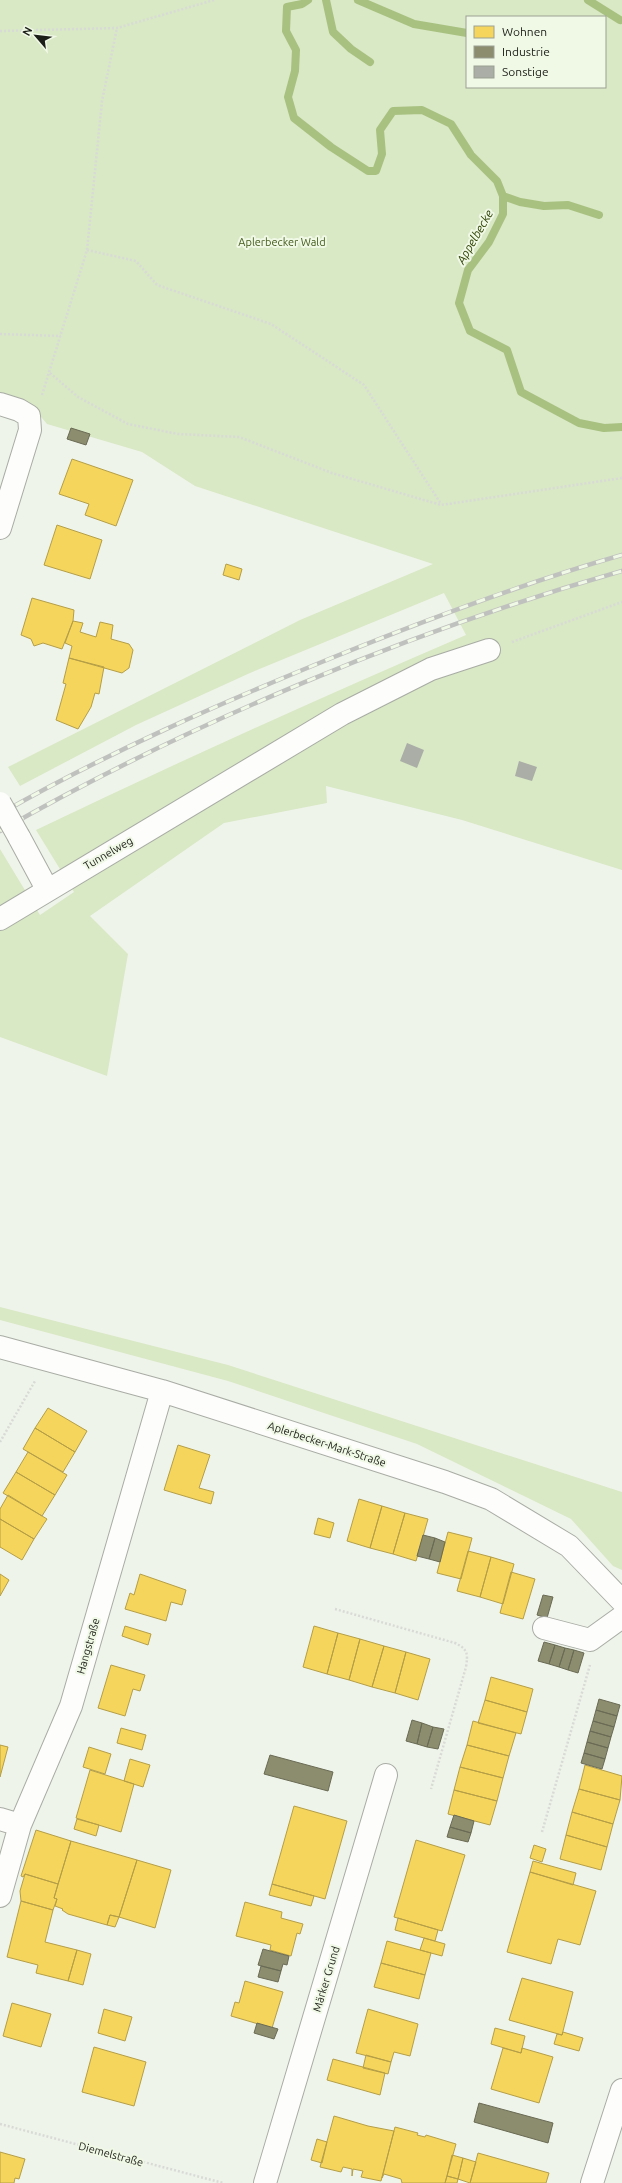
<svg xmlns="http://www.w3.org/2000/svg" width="622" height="2183" viewBox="0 0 622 2183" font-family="Ubuntu,sans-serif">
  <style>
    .green { fill: #d9e8c5; fill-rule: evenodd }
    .homes { fill: #f6d55c; stroke: #b49e47 }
    .industry { fill: #8c8c6e; stroke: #6a6b54 }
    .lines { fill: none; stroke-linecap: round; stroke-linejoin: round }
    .stream { stroke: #a8c180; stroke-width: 8 }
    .building { fill: #aaaea6 }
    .minor-casing { stroke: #a8aca4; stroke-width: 24 }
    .path { stroke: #d8dad6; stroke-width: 2.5; stroke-dasharray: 2 2; stroke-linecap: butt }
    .minor { stroke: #fdfdfc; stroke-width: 22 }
    .rail-casing { stroke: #bfc1be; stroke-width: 4.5 }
    .rail { stroke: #f0f8e6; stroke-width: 3; stroke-dasharray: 9; stroke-linecap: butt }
    .minor-bridge-casing { stroke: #a8aca4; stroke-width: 24; stroke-linecap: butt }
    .minor-bridge { stroke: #fdfdfc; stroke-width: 22 }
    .labels { text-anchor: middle; stroke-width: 4; stroke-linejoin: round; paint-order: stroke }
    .park-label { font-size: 11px; fill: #445a1c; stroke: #f0f8e6 }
    .street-label { font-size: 11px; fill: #1b1e17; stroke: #f0f8e6 }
    .water-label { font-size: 12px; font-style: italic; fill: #2d4100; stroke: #f0f8e6 }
  </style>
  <rect width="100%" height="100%" fill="#eff4ea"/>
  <path class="green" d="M 0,0 L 622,0 L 622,870 L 462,820 L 326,786 L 327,803 L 224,823 L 90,916 L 128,954 L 107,1076 L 0,1037 L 0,849 L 40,915 L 74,892 L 36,830 C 178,762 321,697 466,635 L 444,593 L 250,673 L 136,725 L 20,786 L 8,767 L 300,620 L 433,564 L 195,486 L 142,452 L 47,424 L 31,405 L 0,396 ZM 467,17 L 605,17 L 605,87 L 467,87 Z
    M 0,1307 L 228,1365 L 622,1492 L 622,1570 L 613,1566 L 571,1519 L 417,1444 L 228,1381 L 0,1320 Z"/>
  <path class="homes" d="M 72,459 L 133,480 L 116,526 L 85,515 L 89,504 L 59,494 Z
    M 57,525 L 102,540 L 90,579 L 44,565 Z
    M 226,564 L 242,569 L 239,580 L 223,575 Z
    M 32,598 L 74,610 L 73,621 L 62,649 L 43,643 L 34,646 L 31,639 L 21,635 Z
    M 73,621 L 83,623 L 80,632 L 96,637 L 100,622 L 113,625 L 111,639 L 129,644 L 133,650 L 129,668 L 122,673 L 69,658 L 72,646 L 65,643 Z
    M 69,658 L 104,667 L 99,694 L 95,693 L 91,707 L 78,729 L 56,720 L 66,684 L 63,683 Z
    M 48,1408 L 87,1431 L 75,1452 L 35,1428 Z
    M 35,1428 L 75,1452 L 63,1472 L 23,1449 Z
    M 178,1445 L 210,1455 L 199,1488 L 214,1492 L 211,1504 L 164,1490 Z
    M 28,1452 L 67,1475 L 55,1495 L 16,1472 Z
    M 16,1472 L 55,1495 L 42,1516 L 3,1493 Z
    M 8,1495 L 47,1519 L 34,1539 L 0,1519 L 0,1509 Z
    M 359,1499 L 382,1506 L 370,1548 L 347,1541 Z
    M 382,1506 L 405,1513 L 393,1554 L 370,1548 Z
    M 405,1513 L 428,1519 L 416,1561 L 393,1554 Z
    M 318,1518 L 334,1523 L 330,1538 L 314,1534 Z
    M 0,1519 L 34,1539 L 22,1560 L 0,1547 Z
    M 448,1532 L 472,1538 L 461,1579 L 437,1573 Z
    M 468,1551 L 491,1557 L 480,1597 L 457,1591 Z
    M 491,1557 L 514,1564 L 503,1604 L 480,1597 Z
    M 511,1572 L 535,1579 L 523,1619 L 500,1613 Z
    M 0,1574 L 9,1580 L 0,1596 Z
    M 140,1574 L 186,1590 L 182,1605 L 171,1602 L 166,1621 L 125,1609 L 130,1593 L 134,1595 Z
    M 125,1626 L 151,1634 L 148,1645 L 122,1636 Z
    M 314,1626 L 338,1633 L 327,1674 L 303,1667 Z
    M 338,1633 L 360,1639 L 349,1680 L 327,1674 Z
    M 360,1639 L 384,1646 L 372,1687 L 349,1680 Z
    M 384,1646 L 406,1652 L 395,1693 L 372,1687 Z
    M 406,1652 L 430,1659 L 418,1700 L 395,1693 Z
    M 111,1665 L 145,1675 L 140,1691 L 133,1689 L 125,1716 L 98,1708 Z
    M 491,1677 L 533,1689 L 527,1712 L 485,1700 Z
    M 485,1700 L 527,1712 L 521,1734 L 478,1723 Z
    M 473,1721 L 516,1733 L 509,1756 L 467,1745 Z
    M 121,1728 L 146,1735 L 142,1750 L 117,1743 Z
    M 0,1745 L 8,1747 L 0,1777 Z
    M 467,1745 L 509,1756 L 503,1778 L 460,1767 Z
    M 89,1747 L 111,1754 L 105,1774 L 83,1767 Z
    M 130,1759 L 150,1765 L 143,1787 L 124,1781 Z
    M 585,1765 L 622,1776 L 620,1800 L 579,1789 Z
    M 460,1767 L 503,1778 L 497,1801 L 454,1790 Z
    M 90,1770 L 134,1784 L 121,1832 L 76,1818 Z
    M 579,1789 L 620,1800 L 613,1824 L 572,1812 Z
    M 454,1790 L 497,1801 L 490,1825 L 448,1814 Z
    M 294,1806 L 347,1821 L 325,1899 L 272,1884 Z
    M 572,1812 L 613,1824 L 607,1847 L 566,1835 Z
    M 77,1819 L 99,1825 L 96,1836 L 74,1829 Z
    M 36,1830 L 71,1841 L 58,1884 L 25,1874 L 23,1877 L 21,1876 Z
    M 566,1835 L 607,1847 L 601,1870 L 560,1859 Z
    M 416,1840 L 465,1855 L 442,1931 L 394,1917 Z
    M 71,1841 L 137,1860 L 119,1917 L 110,1915 L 107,1925 L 68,1914 L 62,1910 L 63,1909 L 55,1906 L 57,1899 L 54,1898 Z
    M 534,1845 L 546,1849 L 542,1862 L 530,1858 Z
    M 137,1860 L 171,1870 L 155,1928 L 119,1917 Z
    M 533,1861 L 576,1873 L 573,1885 L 530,1872 Z
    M 530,1872 L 596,1891 L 580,1945 L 558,1939 L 551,1964 L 507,1952 Z
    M 25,1874 L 58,1884 L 54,1898 L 57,1899 L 53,1910 L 21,1901 L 20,1891 Z
    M 272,1884 L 314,1896 L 311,1906 L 269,1895 Z
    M 21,1901 L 53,1910 L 45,1942 L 77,1950 L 68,1981 L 36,1973 L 38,1965 L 7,1957 Z
    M 245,1902 L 282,1912 L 281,1918 L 303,1924 L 300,1934 L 297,1933 L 291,1956 L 270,1950 L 271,1945 L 236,1936 Z
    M 110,1915 L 119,1917 L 115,1927 L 107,1925 Z
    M 398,1918 L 438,1930 L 435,1941 L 395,1930 Z
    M 424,1938 L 445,1944 L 442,1956 L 420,1950 Z
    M 387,1941 L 431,1953 L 425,1975 L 381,1963 Z
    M 77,1950 L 91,1954 L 83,1985 L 68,1981 Z
    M 381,1963 L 425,1975 L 419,1999 L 374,1987 Z
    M 522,1978 L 573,1992 L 562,2035 L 509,2020 Z
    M 245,1981 L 283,1992 L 272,2028 L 231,2016 L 235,2002 L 239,2003 Z
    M 12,2003 L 51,2014 L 41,2047 L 3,2036 Z
    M 104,2009 L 132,2017 L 125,2041 L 98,2033 Z
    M 368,2009 L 418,2024 L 410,2056 L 394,2052 L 391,2062 L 356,2053 Z
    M 495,2028 L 525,2036 L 521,2053 L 491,2044 Z
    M 563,2032 L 583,2038 L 579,2051 L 554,2044 L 557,2034 L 562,2035 Z
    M 94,2047 L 146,2062 L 134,2106 L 82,2092 Z
    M 503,2048 L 521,2053 L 522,2048 L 553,2057 L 539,2103 L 491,2089 Z
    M 366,2055 L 391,2062 L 388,2074 L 363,2068 Z
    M 333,2059 L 385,2073 L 380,2095 L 327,2080 Z
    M 334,2116 L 368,2126 L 394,2131 L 381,2181 L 361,2177 L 363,2171 L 353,2169 L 352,2176 L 352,2169 L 343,2167 L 341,2172 L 320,2167 Z
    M 395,2127 L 418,2133 L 417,2135 L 425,2137 L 426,2135 L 456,2144 L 445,2183 L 402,2183 L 401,2179 L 384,2174 L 382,2178 Z
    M 317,2139 L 327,2142 L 322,2163 L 311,2160 Z
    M 0,2152 L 25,2159 L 19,2179 L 15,2178 L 14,2183 L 0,2183 Z
    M 478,2153 L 549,2173 L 546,2183 L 470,2183 Z
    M 452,2155 L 463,2158 L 458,2179 L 447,2176 Z
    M 463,2158 L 476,2162 L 470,2183 L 458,2179 Z
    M 447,2176 L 458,2179 L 457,2183 L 445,2183 Z"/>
  <path class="industry" d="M 71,428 L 90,434 L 86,445 L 67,439 Z
    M 423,1535 L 435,1538 L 429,1559 L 417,1556 Z
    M 435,1538 L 445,1542 L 440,1562 L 429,1559 Z
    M 543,1595 L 553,1597 L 547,1618 L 537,1615 Z
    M 544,1642 L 555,1645 L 549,1664 L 538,1661 Z
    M 555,1645 L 565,1648 L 559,1667 L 549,1664 Z
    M 565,1648 L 574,1650 L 568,1670 L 559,1667 Z
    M 574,1650 L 584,1653 L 578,1673 L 568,1670 Z
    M 599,1699 L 620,1705 L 617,1716 L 596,1710 Z
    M 596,1710 L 617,1716 L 614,1727 L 593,1721 Z
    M 412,1720 L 422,1723 L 417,1744 L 406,1741 Z
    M 593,1721 L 614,1727 L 611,1737 L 590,1731 Z
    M 422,1723 L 433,1727 L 427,1747 L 417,1744 Z
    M 433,1727 L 444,1729 L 438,1749 L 427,1747 Z
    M 590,1731 L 611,1737 L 608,1748 L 587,1742 Z
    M 587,1742 L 608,1748 L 605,1759 L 584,1753 Z
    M 584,1753 L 605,1759 L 602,1769 L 581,1763 Z
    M 270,1755 L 333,1772 L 328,1791 L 264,1774 Z
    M 454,1815 L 474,1821 L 471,1833 L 450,1827 Z
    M 450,1827 L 471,1833 L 468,1842 L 447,1837 Z
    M 263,1949 L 289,1956 L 287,1965 L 283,1964 L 281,1971 L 258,1965 Z
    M 261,1966 L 281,1971 L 278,1982 L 258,1977 Z
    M 257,2023 L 278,2029 L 274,2039 L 254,2033 Z
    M 479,2103 L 553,2123 L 548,2143 L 474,2122 Z"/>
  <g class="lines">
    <path class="stream" d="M 308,0 L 302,4 L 287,7 L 286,31 L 296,50 L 295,71 L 288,97 L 294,118 L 331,147 L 368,171 L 376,171 L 382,154 L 380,130 L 393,111 L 422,110 L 451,124 L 471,155 L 497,181 L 503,196 L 503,214 L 489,242 L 468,270 L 459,303 L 470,331 L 507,350 L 521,392 L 579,423 L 604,428 L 622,427
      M 326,0 L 333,32 L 351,49 L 370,62
      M 358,0 L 414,24 L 467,33
      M 588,0 L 620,20
      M 503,196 L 520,202 L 544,206 L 568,205 L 599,215"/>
  </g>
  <path class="building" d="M 407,743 L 424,750 L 417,768 L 400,761 Z
    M 519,761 L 537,767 L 532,781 L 515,776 Z"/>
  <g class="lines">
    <g class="minor-casing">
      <path id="minor" d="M 0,404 L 19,410 L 29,416 L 30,430 L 0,528
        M 19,837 L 47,889
        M 0,919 L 342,714 L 431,669 L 489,650
        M 0,1347 L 162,1391 L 445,1482 L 491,1499 L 569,1546 L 622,1601
        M 544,1628 L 590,1640 L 622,1617
        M 0,1819 L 20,1825
        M 0,1896 L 20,1825 L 71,1706 L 162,1391
        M 265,2183 L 386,1775
        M 592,2183 L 622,2090"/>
    </g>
    <path class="path" d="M 0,31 L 117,28 L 214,0
      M 87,250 L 136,261 L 157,285 L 271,324 L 364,385 L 441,504
      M 0,334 L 61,336
      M 50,373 L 78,397 L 128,424 L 178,434 L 239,437 L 332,473 L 441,505 L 622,478
      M 42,395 L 87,250 L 102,101 L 117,28
      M 512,642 L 622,602
      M 0,1442 L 35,1381
      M 335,1609 L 455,1643 C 468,1649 468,1654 466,1667 L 431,1789
      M 542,1832 L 590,1665
      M 0,2124 L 223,2183"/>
    <use href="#minor" class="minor"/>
    <g class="rail-casing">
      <path id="rail" d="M 0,814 C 106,753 221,703 334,657 C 428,619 524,583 622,555
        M 0,831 C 191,722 411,631 622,571"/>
    </g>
    <use href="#rail" class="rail"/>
    <g class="minor-bridge-casing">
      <path id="minor-bridge" d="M 0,803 L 19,837"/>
    </g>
    <use href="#minor-bridge" class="minor-bridge"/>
  </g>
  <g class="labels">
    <g class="park-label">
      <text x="282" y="246">Aplerbecker Wald</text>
    </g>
    <g class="street-label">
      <text transform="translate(108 853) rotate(-30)" y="4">Tunnelweg</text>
      <text transform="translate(327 1444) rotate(18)" y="4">Aplerbecker-Mark-Straße</text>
      <text transform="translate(88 1646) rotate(-74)" y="4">Hangstraße</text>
      <text transform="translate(326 1979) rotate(-73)" y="4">Märker Grund</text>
      <text transform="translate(111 2154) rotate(15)" y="4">Diemelstraße</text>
    </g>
    <g class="water-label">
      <text transform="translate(475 237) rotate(-60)" y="4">Appelbecke</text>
    </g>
  </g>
  <rect x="466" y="16" width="140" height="72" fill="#f0f8e6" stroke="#9ba193"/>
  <rect x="474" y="26" width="20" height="12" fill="#f6d55c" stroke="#9ba193"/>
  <text x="502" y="36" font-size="12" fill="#1b1e17">Wohnen</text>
  <rect x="474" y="46" width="20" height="12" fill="#8c8c6e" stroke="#9ba193"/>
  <text x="502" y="56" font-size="12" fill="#1b1e17">Industrie</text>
  <rect x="474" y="66" width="20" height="12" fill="#aaaea6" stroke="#9ba193"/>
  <text x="502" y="76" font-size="12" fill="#1b1e17">Sonstige</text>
  <g transform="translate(36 36) rotate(298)" stroke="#f0f8e6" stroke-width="3" paint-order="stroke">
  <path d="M0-3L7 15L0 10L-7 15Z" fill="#1b1e17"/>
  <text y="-6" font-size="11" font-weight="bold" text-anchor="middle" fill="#1b1e17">N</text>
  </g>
</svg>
